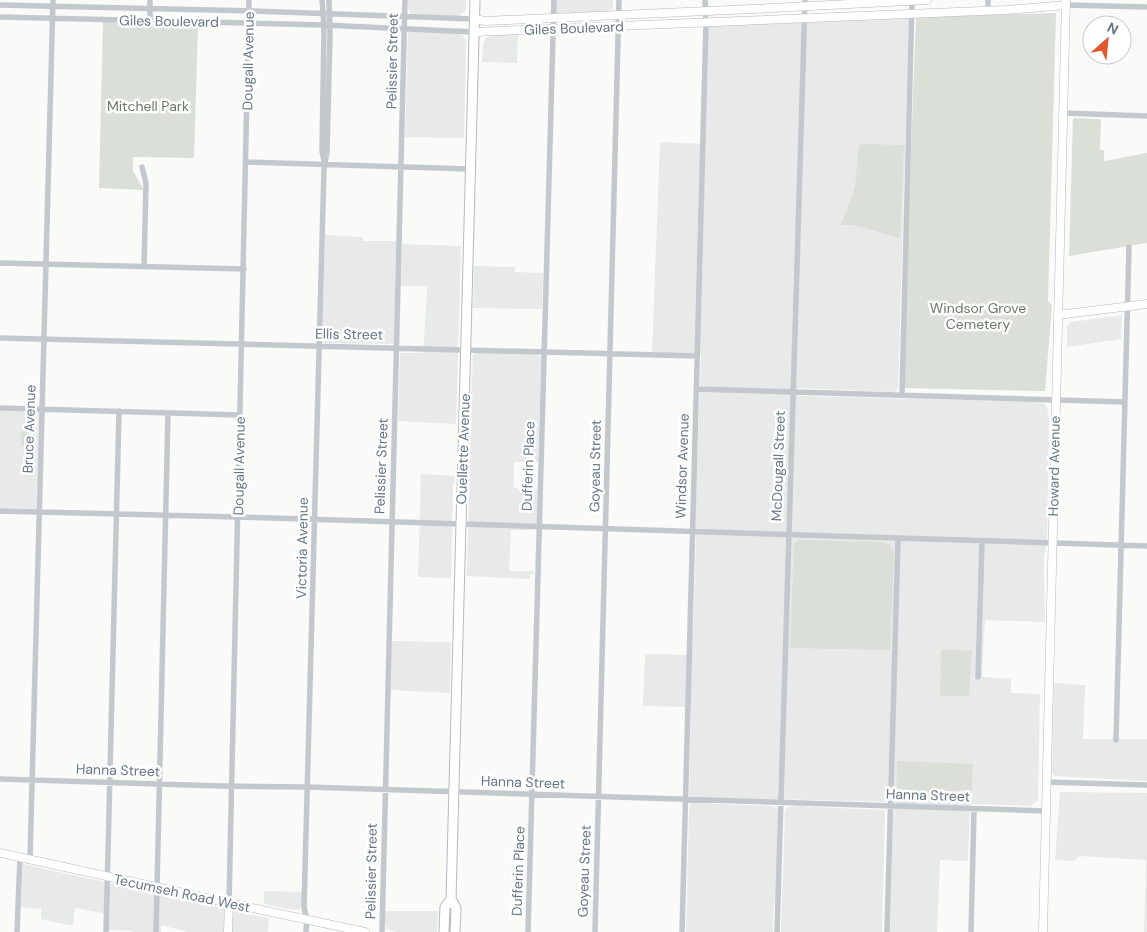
<svg xmlns="http://www.w3.org/2000/svg" width="1147" height="932" viewBox="0 0 1147 932" font-family="'DM Sans',sans-serif">
  <style>
    .built { fill: #e8e9e9 }
    .green { fill: #dadfd7 }
    .lines { fill: none; stroke-linecap: round; stroke-linejoin: round }
    .secondary-casing { stroke: #b3babf; stroke-width: 9 }
    .primary-casing { stroke: #b5babe; stroke-width: 11 }
    .street { stroke: #c3c8cc; stroke-width: 5.5 }
    .secondary { stroke: #fff; stroke-width: 8 }
    .primary { stroke: #fff; stroke-width: 9 }
    .labels { text-anchor: middle; stroke-width: 5; stroke-linejoin: round; paint-order: stroke }
    .street-label { font-size: 14px; fill: #657683; stroke: #fff }
    .park-label { font-size: 14px; fill: #687a64; stroke: #fff }
  </style>
  <rect width="100%" height="100%" fill="#fafaf8"/>
  <path class="built" d="M 408,0 L 466,0 L 466,10 L 463,13 L 458,16 L 414,15 L 410,13 L 408,8 Z
    M 551,0 L 613,0 L 613,8 L 607,12 L 551,14 Z
    M 906,16 L 909,18 L 898,387 L 896,391 L 893,392 L 798,388 L 797,397 L 800,396 L 1036,402 L 1043,403 L 1047,407 L 1049,418 L 1047,540 L 1044,556 L 1045,622 L 985,620 L 982,677 L 1011,679 L 1011,693 L 1040,694 L 1038,800 L 1031,806 L 970,804 L 968,861 L 940,860 L 937,932 L 890,932 L 893,816 L 896,802 L 689,797 L 691,707 L 643,706 L 645,654 L 692,655 L 694,609 L 696,538 L 695,525 L 701,355 L 652,352 L 660,142 L 705,144 L 707,33 L 709,26 Z
    M 408,31 L 457,33 L 463,36 L 466,40 L 464,138 L 405,137 Z
    M 518,33 L 517,63 L 482,62 L 483,45 L 485,38 L 493,35 Z
    M 325,235 L 363,237 L 363,241 L 396,241 L 394,344 L 322,343 Z
    M 402,244 L 461,246 L 456,424 L 398,421 L 400,353 L 423,353 L 427,291 L 427,286 L 401,286 Z
    M 474,266 L 515,267 L 515,272 L 543,273 L 542,309 L 473,308 Z
    M 1122,315 L 1121,339 L 1067,347 L 1067,327 L 1071,322 Z
    M 480,351 L 536,354 L 541,358 L 538,462 L 514,462 L 514,487 L 518,488 L 518,490 L 537,490 L 537,522 L 534,530 L 511,530 L 509,571 L 531,571 L 534,570 L 534,575 L 530,574 L 530,579 L 467,576 L 471,405 L 473,355 Z
    M 0,411 L 39,412 L 36,509 L 0,508 Z
    M 421,474 L 456,476 L 453,485 L 451,578 L 418,577 Z
    M 392,641 L 451,642 L 450,693 L 391,690 Z
    M 1054,683 L 1085,685 L 1083,739 L 1147,739 L 1147,781 L 1055,776 L 1052,772 Z
    M 1060,792 L 1147,793 L 1147,932 L 1144,932 L 1146,860 L 1080,856 L 1074,861 L 1055,860 Z
    M 694,803 L 772,806 L 777,808 L 778,810 L 776,888 L 773,912 L 773,932 L 686,932 L 689,809 L 690,804 Z
    M 793,806 L 883,810 L 885,813 L 882,932 L 781,932 L 785,811 L 787,808 Z
    M 23,864 L 218,907 L 245,914 L 269,918 L 268,932 L 188,932 L 161,925 L 161,932 L 133,932 L 132,931 L 107,930 L 108,914 L 75,908 L 73,926 L 41,919 L 41,909 L 21,907 Z
    M 264,891 L 302,892 L 302,904 L 300,909 L 295,910 L 264,904 Z
    M 385,911 L 439,911 L 437,932 L 396,932 L 386,929 L 385,924 Z"/>
  <path class="green" d="M 1056,13 L 1048,301 L 1052,305 L 1045,391 L 902,388 L 916,17 Z
    M 103,22 L 198,25 L 194,158 L 133,157 L 133,171 L 144,190 L 99,188 Z
    M 1073,118 L 1101,119 L 1100,150 L 1104,150 L 1104,161 L 1147,153 L 1147,243 L 1069,256 Z
    M 863,144 L 904,145 L 900,238 L 854,225 L 841,225 L 855,187 L 859,145 Z
    M 26,427 L 30,428 L 29,437 L 31,442 L 29,444 L 21,445 L 21,433 Z
    M 799,540 L 884,542 L 890,545 L 894,553 L 890,650 L 790,648 L 794,543 Z
    M 941,649 L 972,651 L 969,696 L 940,696 Z
    M 897,761 L 973,764 L 972,790 L 956,790 L 956,800 L 918,798 L 917,804 C 910,803 900,805 896,798 Z"/>
  <g class="lines">
    <g class="secondary-casing">
      <path id="secondary" d="M 474,19 L 485,21 L 752,9 L 927,0
        M 474,32 L 1006,10 L 1066,5
        M 1058,315 L 1147,304
        M 0,853 L 229,903 L 365,932
        M 228,932 L 229,903
        M 1043,932 L 1066,0"/>
    </g>
    <g class="primary-casing">
      <path id="primary" d="M 444,932 L 445,907 L 451,899
        M 455,932 L 456,908 L 451,899 L 475,0"/>
    </g>
    <path class="street" d="M 322,0 L 324,25 L 322,151 L 324,161
      M 0,5 L 254,11 L 474,19
      M 1066,5 L 1147,7
      M 988,10 L 988,0
      M 0,17 L 324,25 L 474,32
      M 150,21 L 150,0
      M 1063,113 L 1147,116
      M 246,162 L 470,169
      M 142,167 L 146,183 L 144,267
      M 0,263 L 244,269
      M 0,338 L 697,356
      M 696,389 L 1125,402
      M 902,395 L 912,0
      M 0,408 L 240,415
      M 0,511 L 272,518 L 1147,546
      M 978,677 L 982,541
      M 1116,740 L 1129,247
      M 0,779 L 221,786 L 308,787 L 1045,811
      M 1046,782 L 1147,785
      M 30,859 L 53,0
      M 229,903 L 249,0
      M 17,932 L 20,857
      M 106,932 L 119,411
      M 156,932 L 168,413
      M 306,932 L 307,920 L 304,907 L 324,168 L 327,152 L 330,34 L 329,0
      M 382,932 L 405,0
      M 528,932 L 554,0
      M 595,932 L 619,0
      M 682,932 L 706,23 L 705,0
      M 777,932 L 805,0
      M 887,932 L 898,539
      M 971,932 L 974,809"/>
    <use href="#secondary" class="secondary"/>
    <use href="#primary" class="primary"/>
  </g>
  <g class="labels">
    <g class="street-label">
      <text transform="translate(169 21) rotate(1)" y="5">Giles Boulevard</text>
      <text transform="translate(574 28) rotate(-2)" y="5">Giles Boulevard</text>
      <text transform="translate(248 61) rotate(-89)" y="5">Dougall Avenue</text>
      <text transform="translate(392 61) rotate(-89)" y="5">Pelissier Street</text>
      <text transform="translate(349 334) rotate(1)" y="5">Ellis Street</text>
      <text transform="translate(29 429) rotate(-88)" y="5">Bruce Avenue</text>
      <text transform="translate(463 449) rotate(-88)" y="5">Ouellette Avenue</text>
      <text transform="translate(239 466) rotate(-89)" y="5">Dougall Avenue</text>
      <text transform="translate(381 466) rotate(-88)" y="5">Pelissier Street</text>
      <text transform="translate(528 466) rotate(-88)" y="5">Dufferin Place</text>
      <text transform="translate(595 466) rotate(-89)" y="5">Goyeau Street</text>
      <text transform="translate(682 466) rotate(-88)" y="5">Windsor Avenue</text>
      <text transform="translate(778 466) rotate(-88)" y="5">McDougall Street</text>
      <text transform="translate(1054 466) rotate(-89)" y="5">Howard Avenue</text>
      <text transform="translate(302 548) rotate(-89)" y="5">Victoria Avenue</text>
      <text transform="translate(118 770) rotate(2)" y="5">Hanna Street</text>
      <text transform="translate(523 782) rotate(2)" y="5">Hanna Street</text>
      <text transform="translate(928 795) rotate(2)" y="5">Hanna Street</text>
      <text transform="translate(371 871) rotate(-89)" y="5">Pelissier Street</text>
      <text transform="translate(518 871) rotate(-88)" y="5">Dufferin Place</text>
      <text transform="translate(584 871) rotate(-88)" y="5">Goyeau Street</text>
      <text transform="translate(182 893) rotate(12)" y="5">Tecumseh Road West</text>
    </g>
    <g class="park-label">
      <text x="148" y="111">Mitchell Park</text>
      <text x="978" y="313">Windsor Grove<tspan x="978" dy="16">Cemetery</tspan></text>
    </g>
  </g>
  <g transform="translate(1107 40) rotate(27)"><circle r="24" fill="#ffffff" stroke="#c1c8cd"/>
  <path d="M0-4L9 19L0 12L-9 19Z" fill="#e4572e"/>
  <text y="-8" font-size="14" font-weight="bold" text-anchor="middle" fill="#657683">N</text>
  </g>
</svg>
